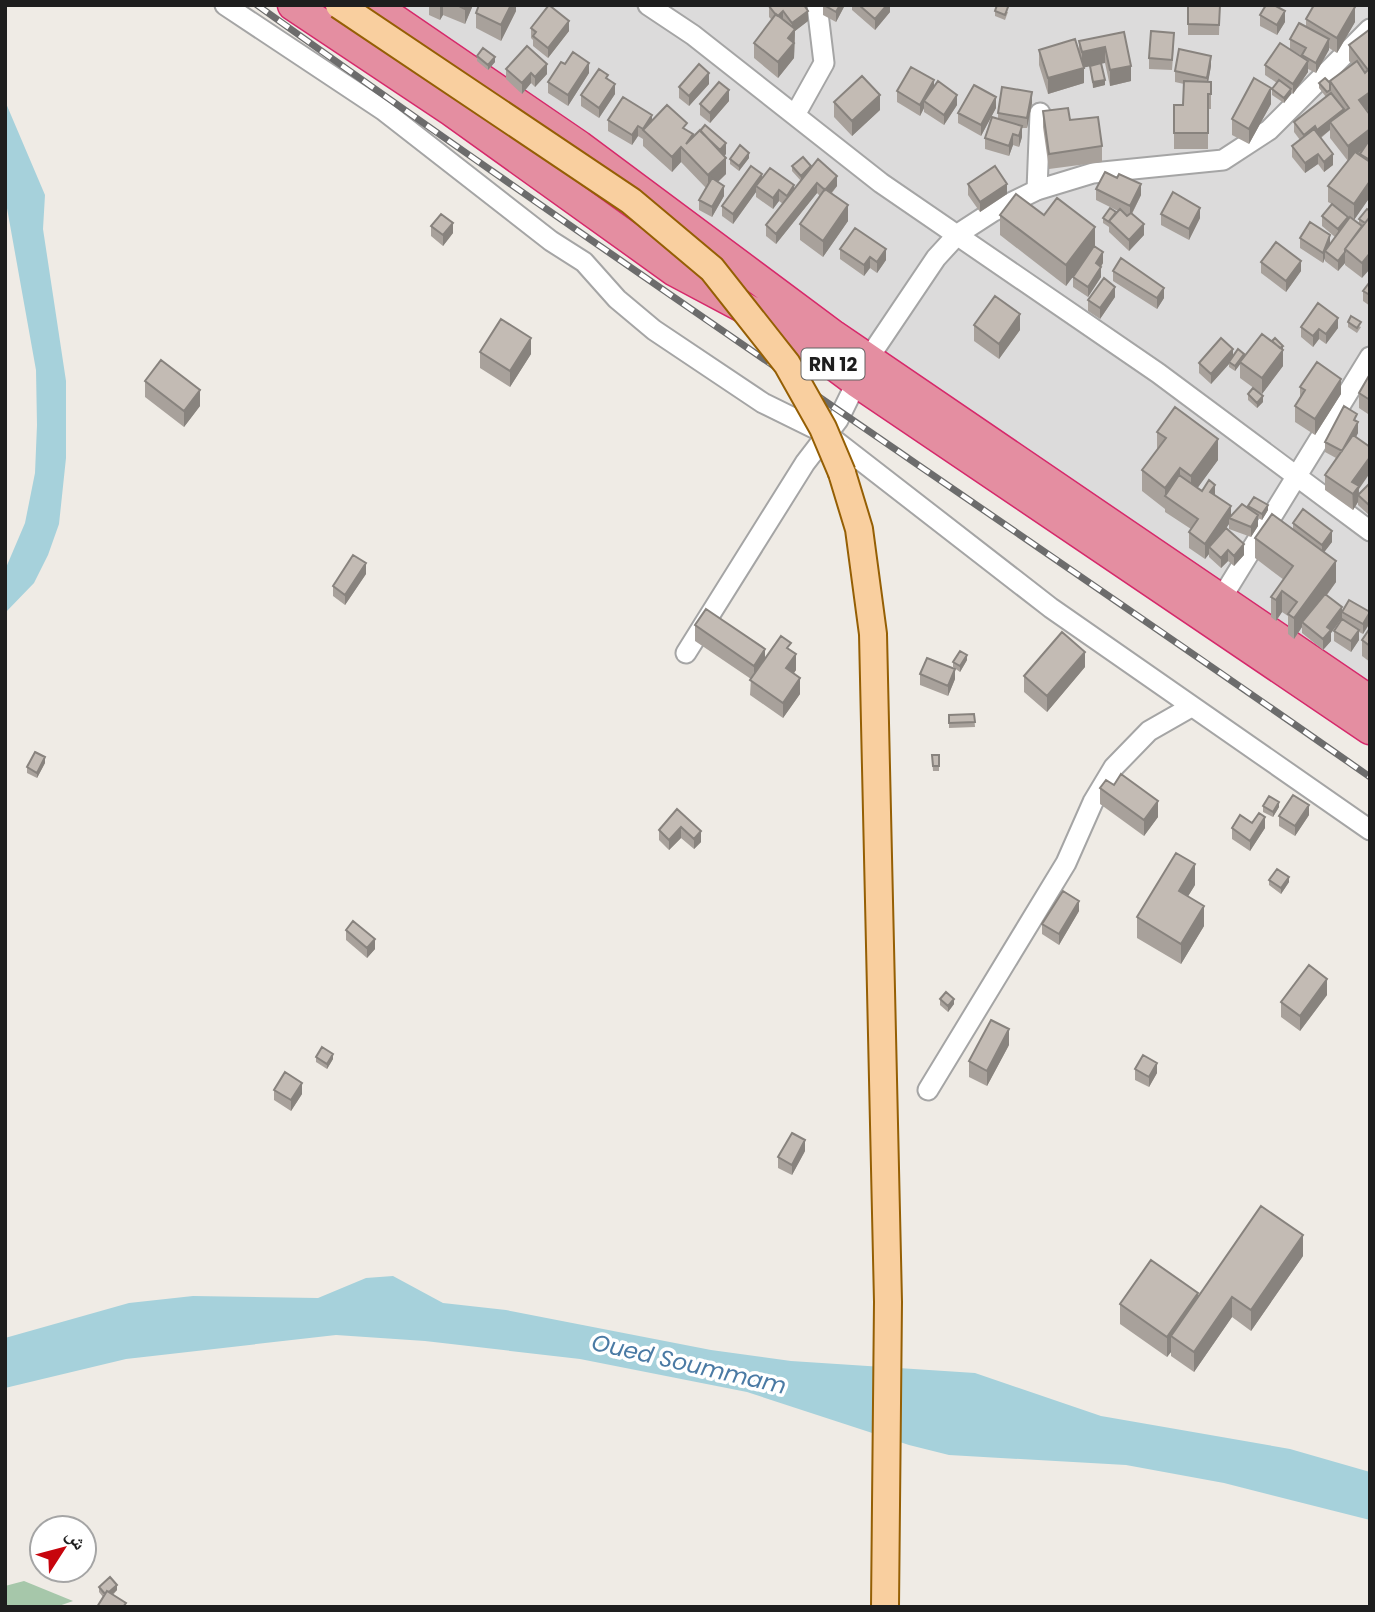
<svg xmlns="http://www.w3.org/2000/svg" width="1375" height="1612" viewBox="0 0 1375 1612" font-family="Poppins,'Noto Naskh Arabic',sans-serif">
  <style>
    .residential { fill: #dcdbdb }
    .cemetery { fill: #a6c7aa }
    .water { fill: #a6d1db }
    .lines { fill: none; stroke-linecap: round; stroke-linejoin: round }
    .minor-casing { stroke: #a5a5a5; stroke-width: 23 }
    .major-casing { stroke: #955f04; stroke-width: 30 }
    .highway-casing { stroke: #d6296b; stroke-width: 33 }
    .minor { stroke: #fff; stroke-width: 19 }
    .major { stroke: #f9cf9f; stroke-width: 26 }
    .highway { stroke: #e48ea1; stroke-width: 30 }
    .rail-casing { stroke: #6c6c6c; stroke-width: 7 }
    .rail { stroke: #fff; stroke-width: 4.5; stroke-dasharray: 13; stroke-linecap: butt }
    .major-bridge-casing { stroke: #955f04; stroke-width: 30; stroke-linecap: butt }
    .major-bridge { stroke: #f9cf9f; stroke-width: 26 }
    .wall { fill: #a8a19b }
    .shaded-wall { fill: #88837e }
    .building { fill: #c3bbb4; stroke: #88837e; stroke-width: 2 }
    .labels { text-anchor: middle; stroke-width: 7; stroke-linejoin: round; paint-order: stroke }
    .shield { fill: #fff; stroke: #626262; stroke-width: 2 }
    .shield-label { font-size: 19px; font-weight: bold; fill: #1e1e1e }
    .water-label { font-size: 23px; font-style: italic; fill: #4a7aa4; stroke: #fff }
  </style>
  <rect width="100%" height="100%" fill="#efebe5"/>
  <path class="residential" d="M 392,5 L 1370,5 L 1370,703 L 813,300 Z"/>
  <path class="cemetery" d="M 24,1581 L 73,1601 L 56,1607 L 5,1607 L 5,1586 Z"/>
  <path class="water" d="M 5,101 L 45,195 L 43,229 L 66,381 L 66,458 L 59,524 L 48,555 L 34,583 L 5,613 L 5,570 L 25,523 L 35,473 L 37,425 L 36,370 L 5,197 Z
    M 393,1276 L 443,1303 L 506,1310 L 711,1350 L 791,1361 L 975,1373 L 1101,1416 L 1290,1449 L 1370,1472 L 1370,1520 L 1224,1483 L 1126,1465 L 949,1455 L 909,1445 L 747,1392 L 580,1359 L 425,1341 L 336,1335 L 126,1359 L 5,1388 L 5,1338 L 129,1303 L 193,1296 L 318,1298 L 366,1278 Z"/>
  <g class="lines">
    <g class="minor-casing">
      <path id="minor" d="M 225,5 L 383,110 L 551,241 L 584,262 L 617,299 L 654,330 L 763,403 L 828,435 L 1051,608 L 1370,830
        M 648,5 L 693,35 L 881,183 L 1158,373 L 1370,531
        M 795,115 L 824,63 L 817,5
        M 1037,190 L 1040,113
        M 1221,599 L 1370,357
        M 686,653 L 805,463 L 838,420 L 868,359 L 936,258 L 958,234 L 992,212 L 1037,190 L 1093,173 L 1223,160 L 1269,130 L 1370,29
        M 928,1090 L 1066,863 L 1093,802 L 1114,767 L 1149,731 L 1191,707"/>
    </g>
    <g class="major-casing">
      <path id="major" d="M 842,473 L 859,529 L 873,634 L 888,1302 L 885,1607"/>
    </g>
    <g class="highway-casing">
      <path id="highway" d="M 293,5 L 452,111 L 675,271 L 790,332 L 857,382 L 1370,729
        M 373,5 L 579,146 L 834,336 L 1370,701"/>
    </g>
    <use href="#minor" class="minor"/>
    <use href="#major" class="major"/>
    <use href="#highway" class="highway"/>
    <g class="rail-casing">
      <path id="rail" d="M 257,5 C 624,268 1000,518 1370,777"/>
    </g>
    <use href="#rail" class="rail"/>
    <g class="major-bridge-casing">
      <path id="major-bridge" d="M 339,5 L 631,201 L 712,269 L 787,364 L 823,428 L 842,473"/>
    </g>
    <use href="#major-bridge" class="major-bridge"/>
  </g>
  <path class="wall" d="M 429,5 L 473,5 L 465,24 L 443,15 L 440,20 L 429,15 Z
    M 516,5 L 516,11 L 501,41 L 476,28 L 476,13 Z
    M 823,5 L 845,5 L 836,22 L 823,15 Z
    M 852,5 L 890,5 L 890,12 L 875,30 L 852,10 Z
    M 1188,5 L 1220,5 L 1219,35 L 1188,35 Z
    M 769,6 L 808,21 L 795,31 L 794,58 L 778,78 L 754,58 L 754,43 L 772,20 L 769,17 Z
    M 995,11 L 1008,12 L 1005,20 L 995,16 Z
    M 1260,15 L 1285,22 L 1277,35 L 1260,26 Z
    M 1306,19 L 1355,22 L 1337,53 L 1329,48 L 1316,73 L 1308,69 L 1308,72 L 1293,94 L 1291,92 L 1291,94 L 1284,103 L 1272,95 L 1272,89 L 1277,83 L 1265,75 L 1265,65 L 1302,57 L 1302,56 L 1290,49 L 1290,39 L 1306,27 Z
    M 531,28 L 569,31 L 548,58 L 533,46 L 533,40 L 531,38 Z
    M 1370,31 L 1370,112 L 1369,109 L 1366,110 L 1370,115 L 1370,197 L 1354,220 L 1336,207 L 1348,219 L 1359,224 L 1359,219 L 1367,209 L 1362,278 L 1345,265 L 1345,263 L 1338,271 L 1325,261 L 1325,258 L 1323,263 L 1300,248 L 1300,238 L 1330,244 L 1335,237 L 1322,226 L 1322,216 L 1332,204 L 1328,202 L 1328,186 L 1348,161 L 1330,138 L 1330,130 L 1321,138 L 1333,165 L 1324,172 L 1318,164 L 1305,173 L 1292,157 L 1292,146 L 1300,140 L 1294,132 L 1294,122 L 1326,97 L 1319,88 L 1319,83 L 1330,83 L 1352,64 L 1349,61 L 1349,45 Z
    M 1124,32 L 1131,81 L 1110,86 L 1105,63 L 1101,63 L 1105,85 L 1093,88 L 1090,66 L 1084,67 L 1084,83 L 1048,94 L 1039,65 L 1039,50 L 1079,53 L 1079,41 Z
    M 1174,43 L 1172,70 L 1149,69 L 1149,58 Z
    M 477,56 L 495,62 L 488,70 L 477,61 Z
    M 565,64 L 589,73 L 568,106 L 548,93 L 548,82 Z
    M 1211,66 L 1208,82 L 1211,82 L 1211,109 L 1208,109 L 1208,149 L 1174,149 L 1174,105 L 1183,105 L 1184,84 L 1175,82 L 1175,71 Z
    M 506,69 L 547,74 L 535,87 L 531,83 L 522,94 L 506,79 Z
    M 608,80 L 615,94 L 599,118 L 581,106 L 581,95 Z
    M 709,84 L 689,106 L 679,98 L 679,87 Z
    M 934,87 L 957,105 L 944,125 L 924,112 L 924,108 L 920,116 L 897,102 L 897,91 Z
    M 729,101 L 710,123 L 700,115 L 700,104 Z
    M 834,102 L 880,110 L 852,136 L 834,117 Z
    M 1032,103 L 1027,128 L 1022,128 L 1022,137 L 1019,147 L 1013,145 L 1009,156 L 985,149 L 985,138 L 998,119 L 998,113 Z
    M 1271,104 L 1249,144 L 1232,135 L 1232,119 Z
    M 996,108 L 981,136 L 958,123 L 958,113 Z
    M 1043,111 L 1070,120 L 1102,146 L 1102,162 L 1049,169 L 1043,127 Z
    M 608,120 L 652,121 L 687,130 L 693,137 L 726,154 L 724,156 L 726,174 L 718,182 L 724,196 L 712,217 L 699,210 L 699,200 L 706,188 L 681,162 L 672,172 L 643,146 L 643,139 L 638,136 L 632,145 L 608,131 Z
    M 749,158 L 739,171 L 730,164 L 730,159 Z
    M 792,166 L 811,166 L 837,186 L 832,193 L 848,221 L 823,257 L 800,240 L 800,224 L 820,196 L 817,193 L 776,244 L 766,236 L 766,225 L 783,204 L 779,201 L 773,209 L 756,197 L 756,192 L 733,224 L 722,216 L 722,206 L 762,179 L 794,189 L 801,181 L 792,171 Z
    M 968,184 L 1007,194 L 980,212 L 968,195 Z
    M 1096,189 L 1141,195 L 1132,214 L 1144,235 L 1129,251 L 1109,232 L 1109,227 L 1103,223 L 1103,218 L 1116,214 L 1118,211 L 1096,200 Z
    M 1161,214 L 1200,218 L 1189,240 L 1161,225 Z
    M 1000,215 L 1044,215 L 1095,247 L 1103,263 L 1101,267 L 1101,277 L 1088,297 L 1073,287 L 1073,277 L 1078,270 L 1066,286 L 1000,235 Z
    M 431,226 L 453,233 L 443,246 L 431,236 Z
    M 840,249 L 886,260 L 877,273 L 870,268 L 864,276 L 840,259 Z
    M 1261,262 L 1301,271 L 1286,292 L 1261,273 Z
    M 1113,271 L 1164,298 L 1157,309 L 1113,281 Z
    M 1370,284 L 1370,306 L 1363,301 L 1363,291 Z
    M 1115,297 L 1100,319 L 1088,311 L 1088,300 Z
    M 1348,322 L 1361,327 L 1357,333 L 1348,327 Z
    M 974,325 L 1020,330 L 999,359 L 974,341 Z
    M 1301,327 L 1338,328 L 1326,344 L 1319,339 L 1313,347 L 1301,337 Z
    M 1272,341 L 1283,346 L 1283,366 L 1262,394 L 1240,378 L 1240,364 L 1235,371 L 1229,367 L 1229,364 L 1211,384 L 1199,373 L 1199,363 L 1233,356 L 1244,358 Z
    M 480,352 L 531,354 L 510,387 L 480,368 Z
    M 1370,374 L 1370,423 L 1368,422 L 1368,414 L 1359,408 L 1359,393 Z
    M 145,381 L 200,406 L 184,427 L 145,397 Z
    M 1300,387 L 1341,394 L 1315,435 L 1295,422 L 1295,406 L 1300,397 Z
    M 1248,394 L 1263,402 L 1257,408 L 1248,400 Z
    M 1357,422 L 1358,433 L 1356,437 L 1359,494 L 1370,483 L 1369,515 L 1358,505 L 1358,502 L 1353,510 L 1325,490 L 1325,475 L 1336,458 L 1325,452 L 1325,442 Z
    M 1157,432 L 1218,460 L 1197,488 L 1202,491 L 1215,496 L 1231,517 L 1248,508 L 1248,506 L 1268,510 L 1262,520 L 1258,518 L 1258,526 L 1251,537 L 1229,529 L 1229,524 L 1226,528 L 1244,555 L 1234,566 L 1228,561 L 1221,568 L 1209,557 L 1209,554 L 1205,559 L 1189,548 L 1189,532 L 1191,529 L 1165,512 L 1165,509 L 1142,491 L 1142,470 L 1157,450 Z
    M 1293,523 L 1332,542 L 1324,552 L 1336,582 L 1327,595 L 1342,611 L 1370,612 L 1363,634 L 1359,632 L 1359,640 L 1351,652 L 1334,641 L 1334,631 L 1342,618 L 1331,633 L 1331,641 L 1323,650 L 1302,633 L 1302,627 L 1294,639 L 1288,634 L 1288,616 L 1282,612 L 1276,621 L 1271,617 L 1271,597 L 1284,580 L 1255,558 L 1255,538 L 1293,530 Z
    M 366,574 L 345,605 L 333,596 L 333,586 Z
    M 695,625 L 765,658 L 791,650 L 796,670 L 794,673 L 800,694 L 783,718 L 750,695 L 751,679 L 695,641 Z
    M 1370,628 L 1370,662 L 1362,656 L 1362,640 Z
    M 967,660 L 960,672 L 953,667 L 953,662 Z
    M 1085,667 L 1047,712 L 1024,692 L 1024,676 Z
    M 920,674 L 955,679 L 948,696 L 920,685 Z
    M 974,714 L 975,727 L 949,728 L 949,715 Z
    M 932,755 L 939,755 L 939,771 L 933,771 Z
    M 45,763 L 37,778 L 27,773 L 27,767 Z
    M 1100,788 L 1158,817 L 1144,836 L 1100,804 Z
    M 1263,806 L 1279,807 L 1273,817 L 1263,812 Z
    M 677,809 L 701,842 L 694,849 L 681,838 L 669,850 L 659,840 L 659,830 Z
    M 1309,815 L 1295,836 L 1279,826 L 1279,816 Z
    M 1232,828 L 1265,828 L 1250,851 L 1232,839 Z
    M 1269,880 L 1289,882 L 1281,894 L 1269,885 Z
    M 1195,885 L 1188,896 L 1204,926 L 1181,964 L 1137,938 L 1137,917 Z
    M 1079,911 L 1059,945 L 1042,934 L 1042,924 Z
    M 346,930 L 375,949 L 367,958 L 346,940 Z
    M 1327,995 L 1300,1031 L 1281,1017 L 1281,1002 Z
    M 940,999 L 954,1004 L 948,1012 L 940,1005 Z
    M 1009,1045 L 987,1086 L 969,1077 L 969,1061 Z
    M 316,1057 L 333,1059 L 327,1069 L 316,1062 Z
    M 1135,1069 L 1157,1073 L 1149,1087 L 1135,1080 Z
    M 274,1090 L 302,1094 L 291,1111 L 274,1100 Z
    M 805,1151 L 792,1175 L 778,1168 L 778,1157 Z
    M 1303,1256 L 1251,1331 L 1232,1317 L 1194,1372 L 1171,1356 L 1171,1352 L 1167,1357 L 1120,1324 L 1120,1304 L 1198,1297 Z
    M 99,1587 L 117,1590 L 113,1595 L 126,1607 L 103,1597 L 99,1592 Z"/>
  <path class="shaded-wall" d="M 440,5 L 443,5 L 443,15 L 440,20 Z
    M 466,5 L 473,5 L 465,24 L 465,9 Z
    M 511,5 L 516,5 L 516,11 L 501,41 L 501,25 Z
    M 840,5 L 845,5 L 836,22 L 836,12 Z
    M 887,5 L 890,5 L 890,12 L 875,30 L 875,19 Z
    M 1355,7 L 1355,22 L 1337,53 L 1337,38 Z
    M 783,11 L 783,22 L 777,16 Z
    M 808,11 L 808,21 L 795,31 L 794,58 L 778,78 L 778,62 L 788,38 L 792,33 L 792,23 Z
    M 1285,11 L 1285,22 L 1277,35 L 1277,25 Z
    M 569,21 L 569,31 L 548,58 L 548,48 Z
    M 1329,39 L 1329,50 L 1316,73 L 1316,63 Z
    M 1105,47 L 1105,63 L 1082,68 L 1082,52 Z
    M 1211,56 L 1211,66 L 1207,88 L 1207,78 Z
    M 495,57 L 495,62 L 488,70 L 488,65 Z
    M 1308,61 L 1308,72 L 1293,94 L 1293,84 Z
    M 589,63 L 589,73 L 568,106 L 568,95 Z
    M 547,64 L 547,74 L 535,87 L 535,77 Z
    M 1131,66 L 1131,81 L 1110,86 L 1110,70 Z
    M 1084,68 L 1084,83 L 1048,94 L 1048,78 Z
    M 531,73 L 531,83 L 522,94 L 522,83 Z
    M 709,73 L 709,84 L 689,106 L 689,96 Z
    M 934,80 L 934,91 L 924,101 L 924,108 L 920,116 L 920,105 Z
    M 1105,80 L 1105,85 L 1093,88 L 1093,82 Z
    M 615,84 L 615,94 L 599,118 L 599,108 Z
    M 1271,88 L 1271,104 L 1249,144 L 1249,129 Z
    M 1291,89 L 1291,94 L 1284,103 L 1284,98 Z
    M 729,90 L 729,101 L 710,123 L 710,113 Z
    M 1032,92 L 1032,103 L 1027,128 L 1027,118 Z
    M 1370,92 L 1369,109 L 1359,116 L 1359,100 Z
    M 880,95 L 880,110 L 852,136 L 852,121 Z
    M 957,95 L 957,105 L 944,125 L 944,115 Z
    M 996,97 L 996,108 L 981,136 L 981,125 Z
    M 1344,109 L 1344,120 L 1330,122 L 1330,130 L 1317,140 L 1317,130 Z
    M 652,115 L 652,125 L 643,130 L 643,140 L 643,129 Z
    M 638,126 L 638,136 L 632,145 L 632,135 Z
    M 1022,126 L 1022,137 L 1019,147 L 1019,136 Z
    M 1315,126 L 1315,136 L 1304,145 L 1304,135 Z
    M 1370,129 L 1370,144 L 1348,161 L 1348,146 Z
    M 1013,134 L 1013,145 L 1009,156 L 1009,146 Z
    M 726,143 L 726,154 L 720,161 L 720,150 Z
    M 681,147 L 681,162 L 672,172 L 672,157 Z
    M 749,153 L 749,158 L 739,171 L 739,166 Z
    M 1318,154 L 1318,164 L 1305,173 L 1305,163 Z
    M 1333,154 L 1333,165 L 1324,172 L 1324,162 Z
    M 726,158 L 726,174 L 708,191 L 708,175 Z
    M 811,166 L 811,172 L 801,181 L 801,176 Z
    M 762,174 L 762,184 L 756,186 L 756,192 L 733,224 L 733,214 Z
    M 837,176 L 837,186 L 825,200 L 825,190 Z
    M 1370,181 L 1370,197 L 1354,220 L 1354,204 Z
    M 817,183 L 817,193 L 776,244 L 776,234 Z
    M 1007,184 L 1007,194 L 980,212 L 980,202 Z
    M 1141,184 L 1141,195 L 1130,217 L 1130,206 Z
    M 794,185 L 794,195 L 787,206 L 787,196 Z
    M 724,186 L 724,196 L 712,217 L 712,207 Z
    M 779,190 L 779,201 L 773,209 L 773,198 Z
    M 848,205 L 848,221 L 823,257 L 823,241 Z
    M 1200,208 L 1200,218 L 1189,240 L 1189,229 Z
    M 1348,217 L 1348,228 L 1338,240 L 1338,229 Z
    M 453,223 L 453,233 L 443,246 L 443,235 Z
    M 1144,224 L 1144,235 L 1129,251 L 1129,240 Z
    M 1095,227 L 1095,247 L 1066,286 L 1066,265 Z
    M 1330,235 L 1330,246 L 1325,251 L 1325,258 L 1323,263 L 1323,253 Z
    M 886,249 L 886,260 L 877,273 L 877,262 Z
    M 1103,252 L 1103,263 L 1096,274 L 1096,263 Z
    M 1345,252 L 1345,263 L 1338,271 L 1338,261 Z
    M 1370,253 L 1370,269 L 1362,278 L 1362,263 Z
    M 870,257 L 870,268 L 864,276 L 864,265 Z
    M 1301,261 L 1301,271 L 1286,292 L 1286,281 Z
    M 1101,267 L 1101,277 L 1088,297 L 1088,287 Z
    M 1115,287 L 1115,297 L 1100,319 L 1100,308 Z
    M 1164,288 L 1164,298 L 1157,309 L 1157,298 Z
    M 1020,314 L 1020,330 L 999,359 L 999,344 Z
    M 1338,318 L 1338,328 L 1326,344 L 1326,334 Z
    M 1319,329 L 1319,339 L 1313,347 L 1313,336 Z
    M 531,338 L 531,354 L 510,387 L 510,371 Z
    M 1283,346 L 1283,366 L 1262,394 L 1262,378 L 1277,351 Z
    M 1233,349 L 1233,359 L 1229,362 L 1229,364 L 1211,384 L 1211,374 Z
    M 1244,354 L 1244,359 L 1235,371 L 1235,366 Z
    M 1341,379 L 1341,394 L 1315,435 L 1315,419 Z
    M 200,390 L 200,406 L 184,427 L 184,411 Z
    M 1263,396 L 1263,402 L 1257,408 L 1257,403 Z
    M 1358,422 L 1358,433 L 1342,462 L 1342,451 Z
    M 1218,439 L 1218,460 L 1191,497 L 1191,476 Z
    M 1370,457 L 1370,473 L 1359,489 L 1358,502 L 1353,510 L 1352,482 Z
    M 1180,468 L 1180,489 L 1165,496 L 1165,488 Z
    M 1215,485 L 1215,500 L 1210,492 Z
    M 1268,505 L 1268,510 L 1262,520 L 1262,514 Z
    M 1231,506 L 1231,519 L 1229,518 L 1229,524 L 1212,549 L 1209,547 L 1209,554 L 1205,559 L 1205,544 Z
    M 1258,515 L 1258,526 L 1251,537 L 1251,527 Z
    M 1332,531 L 1332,542 L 1322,555 L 1322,545 Z
    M 1244,544 L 1244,555 L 1234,566 L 1234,556 Z
    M 1228,550 L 1228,561 L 1221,568 L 1221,558 Z
    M 1336,561 L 1336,582 L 1305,624 L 1302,622 L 1302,627 L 1294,639 L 1294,618 Z
    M 366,563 L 366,574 L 345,605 L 345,595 Z
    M 1282,591 L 1282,612 L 1276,621 L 1276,600 Z
    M 1342,607 L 1342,618 L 1331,633 L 1331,641 L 1323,650 L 1323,639 L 1327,627 Z
    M 1370,612 L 1370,623 L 1363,634 L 1363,624 Z
    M 1359,630 L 1359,640 L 1351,652 L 1351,641 Z
    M 765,649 L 765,665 L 754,681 L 754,666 Z
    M 1085,652 L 1085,667 L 1047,712 L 1047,696 Z
    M 796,654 L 796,670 L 786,684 L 786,668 Z
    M 967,655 L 967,660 L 960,672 L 960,666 Z
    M 955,669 L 955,679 L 948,696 L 948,686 Z
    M 800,678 L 800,694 L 783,718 L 783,703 Z
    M 45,757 L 45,763 L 37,778 L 37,773 Z
    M 1158,801 L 1158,817 L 1144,836 L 1144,820 Z
    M 1279,802 L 1279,807 L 1273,817 L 1273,812 Z
    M 1309,805 L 1309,815 L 1295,836 L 1295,826 Z
    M 1265,817 L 1265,828 L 1250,851 L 1250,841 Z
    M 681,827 L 681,838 L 669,850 L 669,840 Z
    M 701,831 L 701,842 L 694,849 L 694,839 Z
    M 1195,864 L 1195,885 L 1179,911 L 1179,891 Z
    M 1289,877 L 1289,882 L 1281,894 L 1281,888 Z
    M 1079,901 L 1079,911 L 1059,945 L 1059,934 Z
    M 1204,906 L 1204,926 L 1181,964 L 1181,944 Z
    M 375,939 L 375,949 L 367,958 L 367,948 Z
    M 1327,979 L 1327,995 L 1300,1031 L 1300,1016 Z
    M 954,999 L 954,1004 L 948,1012 L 948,1006 Z
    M 1009,1029 L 1009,1045 L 987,1086 L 987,1071 Z
    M 333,1054 L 333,1059 L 327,1069 L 327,1064 Z
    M 1157,1063 L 1157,1073 L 1149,1087 L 1149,1077 Z
    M 302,1083 L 302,1094 L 291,1111 L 291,1100 Z
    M 805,1140 L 805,1151 L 792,1175 L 792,1165 Z
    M 1303,1235 L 1303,1256 L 1251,1331 L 1251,1310 Z
    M 1198,1293 L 1198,1314 L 1171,1336 L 1171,1352 L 1167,1357 L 1167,1337 Z
    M 1232,1297 L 1232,1317 L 1194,1372 L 1194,1352 Z
    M 117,1585 L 117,1590 L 106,1600 L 106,1595 Z"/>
  <path class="building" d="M 457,5 L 466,5 L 465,9 Z
    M 479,5 L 511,5 L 501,25 L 476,13 Z
    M 549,5 L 569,21 L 548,48 L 533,36 L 536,32 L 531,28 Z
    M 770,5 L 804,5 L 808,11 L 792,23 L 783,11 L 778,16 L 776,15 L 769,6 Z
    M 824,5 L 840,5 L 836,12 Z
    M 859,5 L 887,5 L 875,19 Z
    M 997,5 L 1005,5 L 1008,7 L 1005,15 L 995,11 Z
    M 1188,5 L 1220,5 L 1219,25 L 1188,24 Z
    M 1266,5 L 1274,5 L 1285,11 L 1277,25 L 1260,15 Z
    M 1314,5 L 1353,5 L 1355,7 L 1337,38 L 1306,19 Z
    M 776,14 L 795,29 L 788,38 L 794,43 L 778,62 L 754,43 Z
    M 1299,23 L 1329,39 L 1316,63 L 1302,55 L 1306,48 L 1290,39 Z
    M 1369,30 L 1370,92 L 1359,100 L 1370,115 L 1370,129 L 1348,146 L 1330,122 L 1349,108 L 1330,81 L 1357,61 L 1365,73 L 1368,70 L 1349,45 Z
    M 1151,31 L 1174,33 L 1172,60 L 1149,58 Z
    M 1124,32 L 1131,66 L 1110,70 L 1105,47 L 1082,52 L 1079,41 Z
    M 1075,39 L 1084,68 L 1048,78 L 1039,50 Z
    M 1280,43 L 1308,61 L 1293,84 L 1265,65 Z
    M 527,46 L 547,64 L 535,77 L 531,73 L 522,83 L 506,69 Z
    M 483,48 L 495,57 L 488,65 L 477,56 Z
    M 1179,49 L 1211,56 L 1207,78 L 1175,71 Z
    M 573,52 L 589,63 L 568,95 L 548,82 L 561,62 L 565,64 Z
    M 1101,63 L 1105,80 L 1093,82 L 1090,66 Z
    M 699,64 L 709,73 L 689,96 L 679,87 Z
    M 911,67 L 934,80 L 920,105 L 897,91 Z
    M 599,69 L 608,75 L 606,78 L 615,84 L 599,108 L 581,95 Z
    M 862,76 L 880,95 L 852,121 L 834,102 Z
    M 1254,78 L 1271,88 L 1249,129 L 1232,119 Z
    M 1325,78 L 1330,83 L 1330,90 L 1327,92 L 1319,83 Z
    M 1279,80 L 1291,89 L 1284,98 L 1272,89 Z
    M 938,81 L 957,95 L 944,115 L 924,101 Z
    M 1184,81 L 1211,82 L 1211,94 L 1208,94 L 1208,133 L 1174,133 L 1174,105 L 1183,105 Z
    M 719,82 L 729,90 L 710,113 L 700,104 Z
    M 974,85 L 996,97 L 981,125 L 958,113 Z
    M 1002,87 L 1032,92 L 1027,118 L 998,113 Z
    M 1331,93 L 1344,109 L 1317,130 L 1315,126 L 1304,135 L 1294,122 Z
    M 623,97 L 652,115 L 643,129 L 638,126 L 632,135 L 608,120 Z
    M 667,105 L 687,123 L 683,128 L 693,134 L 686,144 L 700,130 L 726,158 L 708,175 L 681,147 L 672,157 L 643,130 Z
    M 1068,108 L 1070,120 L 1098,117 L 1102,146 L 1049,154 L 1043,111 Z
    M 992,117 L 1022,126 L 1019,136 L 1013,134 L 1009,146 L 985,138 Z
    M 705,125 L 726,143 L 720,150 L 700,131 Z
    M 1314,129 L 1333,154 L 1324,162 L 1318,154 L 1305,163 L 1292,146 Z
    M 1370,139 L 1370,160 L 1360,154 Z
    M 740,145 L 749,153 L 739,166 L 730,159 Z
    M 1355,152 L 1370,162 L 1370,181 L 1354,204 L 1328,186 Z
    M 803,157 L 811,166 L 801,176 L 792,166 Z
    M 818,159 L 837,176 L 825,190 L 817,183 L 776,234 L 766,225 Z
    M 751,166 L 762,174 L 733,214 L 722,206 Z
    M 995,166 L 1007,184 L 980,202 L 968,184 Z
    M 770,168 L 794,185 L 787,196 L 779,190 L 773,198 L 756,186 Z
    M 1105,172 L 1117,178 L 1119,174 L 1141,184 L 1130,206 L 1096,189 Z
    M 712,178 L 724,186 L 712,207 L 699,200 Z
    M 825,189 L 848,205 L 823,241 L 800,224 Z
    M 1173,192 L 1200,208 L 1189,229 L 1161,214 Z
    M 1016,194 L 1044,215 L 1057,198 L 1095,227 L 1066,265 L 1000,215 Z
    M 1332,204 L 1348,217 L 1338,229 L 1322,216 Z
    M 1110,208 L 1116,212 L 1109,221 L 1109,222 L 1103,218 Z
    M 1120,209 L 1127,216 L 1131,213 L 1144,224 L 1129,240 L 1109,221 Z
    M 1367,209 L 1370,211 L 1370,219 L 1369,218 L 1365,223 L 1359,219 Z
    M 441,214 L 453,223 L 443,235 L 431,226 Z
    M 1350,217 L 1362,226 L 1345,249 L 1345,252 L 1338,261 L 1325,251 Z
    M 1369,218 L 1370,219 L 1370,253 L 1362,263 L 1345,249 Z
    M 1310,222 L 1330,235 L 1323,253 L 1300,238 Z
    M 855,228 L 886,249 L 877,262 L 870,257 L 864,265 L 840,249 Z
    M 1276,242 L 1301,261 L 1286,281 L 1261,262 Z
    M 1094,246 L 1103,252 L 1096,263 L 1101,267 L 1088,287 L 1073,277 Z
    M 1121,258 L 1164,288 L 1157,298 L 1113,271 Z
    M 1104,278 L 1115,287 L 1100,308 L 1088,300 Z
    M 1369,283 L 1370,284 L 1370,295 L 1363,291 Z
    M 995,296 L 1020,314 L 999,344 L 974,325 Z
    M 1318,303 L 1338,318 L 1326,334 L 1319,329 L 1313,336 L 1301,327 Z
    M 1351,316 L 1361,322 L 1357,328 L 1348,322 Z
    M 501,319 L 531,338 L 510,371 L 480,352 Z
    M 1262,334 L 1283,350 L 1262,378 L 1240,362 Z
    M 1221,338 L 1233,349 L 1211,374 L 1199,363 Z
    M 1275,338 L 1283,346 L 1280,348 L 1272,341 Z
    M 1238,349 L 1244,354 L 1235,366 L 1229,362 Z
    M 161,360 L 200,390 L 184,411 L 145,381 Z
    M 1317,362 L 1341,379 L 1315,419 L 1295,406 L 1305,390 L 1300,387 Z
    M 1370,374 L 1370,400 L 1359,393 Z
    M 1253,388 L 1263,396 L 1257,403 L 1248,394 Z
    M 1344,406 L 1357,414 L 1354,420 L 1358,422 L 1342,451 L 1325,442 Z
    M 1175,407 L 1218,439 L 1191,476 L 1180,468 L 1165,488 L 1142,470 L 1166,438 L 1157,432 Z
    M 1353,435 L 1370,447 L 1370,457 L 1352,482 L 1359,486 L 1353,494 L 1325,475 Z
    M 1179,475 L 1202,491 L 1209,480 L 1215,485 L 1210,492 L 1231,506 L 1205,544 L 1189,532 L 1198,519 L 1165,496 Z
    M 1370,483 L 1370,504 L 1369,505 L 1358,495 Z
    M 1254,497 L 1268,505 L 1262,514 L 1248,506 Z
    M 1242,504 L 1258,515 L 1251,527 L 1229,518 Z
    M 1303,509 L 1332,531 L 1322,545 L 1293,523 Z
    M 1272,514 L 1336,561 L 1294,618 L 1288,614 L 1297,602 L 1282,591 L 1276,600 L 1271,597 L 1293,566 L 1255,538 Z
    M 1226,528 L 1244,544 L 1234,556 L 1228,550 L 1221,558 L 1209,547 Z
    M 353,555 L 366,563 L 345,595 L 333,586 Z
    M 1325,594 L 1342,607 L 1327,627 L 1331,630 L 1323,639 L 1302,622 Z
    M 1349,600 L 1370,612 L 1363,624 L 1342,612 Z
    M 706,609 L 765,649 L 754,666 L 695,625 Z
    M 1342,619 L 1359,630 L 1351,641 L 1334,631 Z
    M 1370,628 L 1370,646 L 1362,640 Z
    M 1062,632 L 1085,652 L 1047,696 L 1024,676 Z
    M 781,636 L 791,643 L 787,648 L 796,654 L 786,668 L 800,678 L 783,703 L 750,680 Z
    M 960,651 L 967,655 L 960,666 L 953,662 Z
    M 927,658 L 955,669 L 948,686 L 920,674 Z
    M 974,714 L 975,722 L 949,723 L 949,715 Z
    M 35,752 L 45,757 L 37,773 L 27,767 Z
    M 932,755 L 939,755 L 939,766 L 933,766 Z
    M 1121,774 L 1158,801 L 1144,820 L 1100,788 L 1106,780 L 1114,785 Z
    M 1293,795 L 1309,805 L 1295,826 L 1279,816 Z
    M 1269,796 L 1279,802 L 1273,812 L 1263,806 Z
    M 677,809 L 701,831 L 694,839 L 681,827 L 669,840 L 659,830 Z
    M 1259,813 L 1265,817 L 1250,841 L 1232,828 L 1240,815 L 1252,823 Z
    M 1176,853 L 1195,864 L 1179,891 L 1204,906 L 1181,944 L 1137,917 Z
    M 1277,869 L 1289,877 L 1281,888 L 1269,880 Z
    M 1063,891 L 1079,901 L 1059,934 L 1042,924 Z
    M 353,921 L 375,939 L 367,948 L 346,930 Z
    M 1309,965 L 1327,979 L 1300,1016 L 1281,1002 Z
    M 946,992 L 954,999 L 948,1006 L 940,999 Z
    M 991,1020 L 1009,1029 L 987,1071 L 969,1061 Z
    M 322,1047 L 333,1054 L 327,1064 L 316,1057 Z
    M 1143,1055 L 1157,1063 L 1149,1077 L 1135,1069 Z
    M 285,1072 L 302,1083 L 291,1100 L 274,1090 Z
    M 792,1133 L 805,1140 L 792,1165 L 778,1157 Z
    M 1261,1206 L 1303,1235 L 1251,1310 L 1232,1297 L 1194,1352 L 1171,1336 Z
    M 1151,1260 L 1198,1293 L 1167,1337 L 1120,1304 Z
    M 110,1577 L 117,1585 L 109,1592 L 107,1591 L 105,1594 L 99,1587 Z
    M 107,1591 L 126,1603 L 123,1607 L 97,1607 Z"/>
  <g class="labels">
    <rect class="shield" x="801.5" y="348.5" width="63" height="31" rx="5"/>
    <g class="shield-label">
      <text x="833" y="371">RN 12</text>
    </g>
    <g class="water-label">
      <text transform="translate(689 1364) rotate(13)" y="8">Oued Soummam</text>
    </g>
  </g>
  <rect width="1375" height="1612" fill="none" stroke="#1e1e1e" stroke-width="14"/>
  <g transform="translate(63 1549) rotate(54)"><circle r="33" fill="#ffffff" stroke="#a5a5a5" stroke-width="2"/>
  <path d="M0-5L12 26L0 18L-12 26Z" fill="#c7050d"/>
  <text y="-10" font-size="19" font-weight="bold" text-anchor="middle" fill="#1e1e1e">ش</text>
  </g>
</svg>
